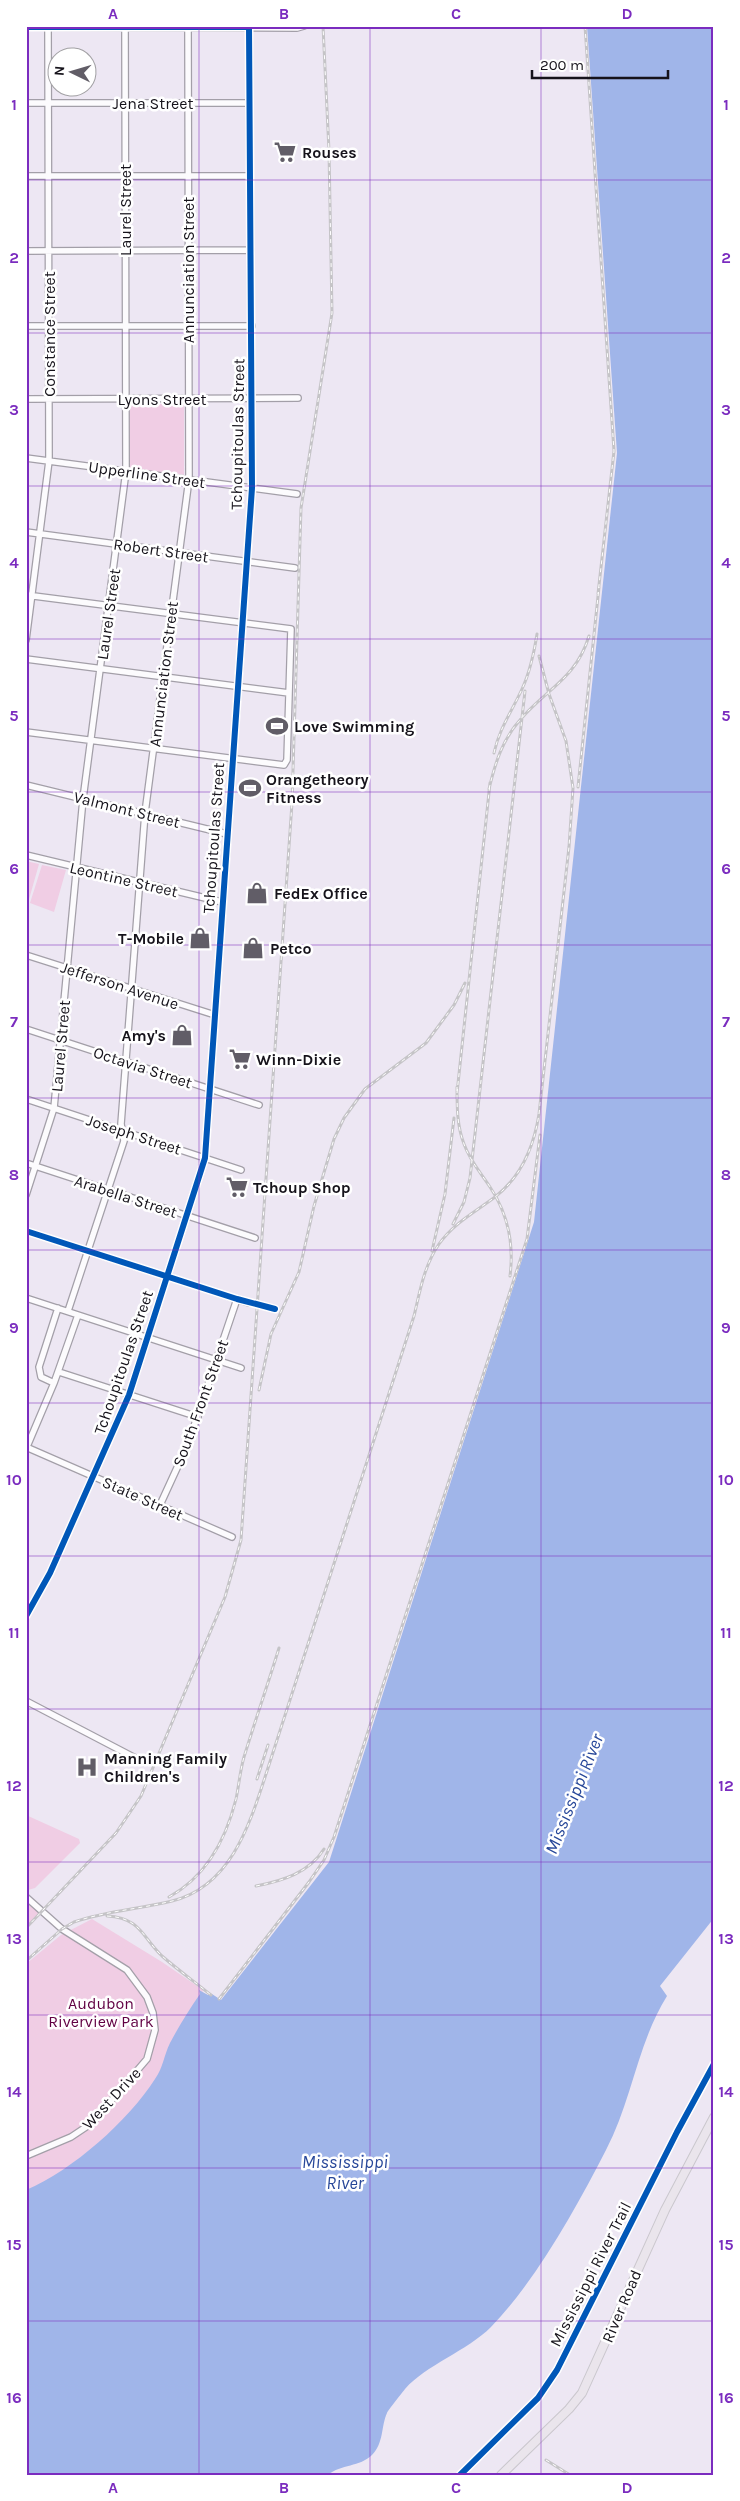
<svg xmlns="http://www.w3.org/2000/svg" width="740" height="2501" viewBox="0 0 740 2501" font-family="Karla,sans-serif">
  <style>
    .green { fill: #f0cde4 }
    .water { fill: #a0b5e9 }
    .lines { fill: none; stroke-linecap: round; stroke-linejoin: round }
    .minor-casing { stroke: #a39fa8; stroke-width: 8 }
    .major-casing { stroke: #cac7cd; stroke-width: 10 }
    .minor { stroke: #fcfbfd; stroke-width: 5.5 }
    .major { stroke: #eae5ec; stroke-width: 8 }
    .rail-casing { stroke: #c5c4c7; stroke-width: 3 }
    .rail { stroke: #fff; stroke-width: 1; stroke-dasharray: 4; stroke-linecap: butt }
    .cycleway-casing { stroke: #fff; stroke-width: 9 }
    .cycleway { stroke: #0057b8; stroke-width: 6 }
    .grid { fill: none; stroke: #7b2cbf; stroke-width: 1; stroke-opacity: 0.55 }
    .labels { text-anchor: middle; stroke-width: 5; stroke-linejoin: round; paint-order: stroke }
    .street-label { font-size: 16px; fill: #16131b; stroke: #fff }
    .poi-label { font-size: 16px; font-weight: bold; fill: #16131b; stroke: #fff; text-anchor: start }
    .park-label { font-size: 16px; fill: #610043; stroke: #fff }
    .water-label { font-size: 18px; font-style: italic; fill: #274799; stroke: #fff }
    .neatline { fill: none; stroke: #7b2cbf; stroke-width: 2 }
    .grid-label { font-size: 16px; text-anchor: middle; font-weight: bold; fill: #7b2cbf }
  </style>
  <rect width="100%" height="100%" fill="#ede7f3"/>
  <path class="green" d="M 129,404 L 184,404 L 184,475 L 130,469 Z
    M 26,861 L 39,864 L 26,910 Z
    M 42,865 L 66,870 L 54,912 L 30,903 Z
    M 26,1815 L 79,1839 L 80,1843 L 35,1888 L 28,1890 Z
    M 26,1897 L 42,1911 L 26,1928 Z
    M 92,1919 L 162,1962 L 203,1990 L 175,2085 L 26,2199 L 26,1964 L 61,1935 Z"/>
  <path class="water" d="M 587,26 L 714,26 L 714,1918 L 660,1986 L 667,1996 C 637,2044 632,2101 606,2150 C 575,2210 537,2279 491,2327 C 467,2351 426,2365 405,2389 C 403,2392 388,2410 387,2413 C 381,2426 384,2443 372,2455 C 360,2467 341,2464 328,2475 L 26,2475 L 26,2190 C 73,2170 128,2121 155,2079 C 163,2068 164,2055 170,2043 C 179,2026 189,2010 200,1994 L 199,1990 L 208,1995 L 212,1994 L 221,2000 L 329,1862 L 534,1222 L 617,453 Z"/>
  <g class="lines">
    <g class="minor-casing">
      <path id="minor" d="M 26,27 L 297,28 L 304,26
        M 26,103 L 249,103
        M 26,176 L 250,176
        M 26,251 L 251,250
        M 26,326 L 252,326
        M 26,399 L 298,398
        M 26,458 L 297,494
        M 26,532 L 295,568
        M 26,595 L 291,629 L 287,760 L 284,765 L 26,732
        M 26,640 L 49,461 L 48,26
        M 26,659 L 289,693
        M 26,785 L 227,834
        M 26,855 L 222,902
        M 26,955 L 215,1015
        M 26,1029 L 259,1105
        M 26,1099 L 241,1170
        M 26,1163 L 255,1238
        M 26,1195 L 54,1108 L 83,799 L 126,471 L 125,26
        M 26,1231 L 249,1303
        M 26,1298 L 241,1368
        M 68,1311 L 124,1141 L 121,1124 L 145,813 L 189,479 L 188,26
        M 59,1372 L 198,1417
        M 54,1383 L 78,1315
        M 26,1447 L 232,1537
        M 26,1449 L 54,1383 L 41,1377 L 39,1367 L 58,1308
        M 160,1505 L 188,1444 L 237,1299
        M 26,1616 L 50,1573 L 129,1395 L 205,1158 L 252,488 L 249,26
        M 26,1701 L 143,1762
        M 26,1897 L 62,1929 L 127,1970 L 147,1997 L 153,2013 L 155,2030 L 147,2059 L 92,2123 L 71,2137 L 26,2156"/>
    </g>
    <g class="major-casing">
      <path id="major" d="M 501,2475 L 569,2409 L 582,2393 L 665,2210 L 714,2117"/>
    </g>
    <use href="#minor" class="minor"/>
    <use href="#major" class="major"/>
    <g class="rail-casing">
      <path id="rail" d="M 585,26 L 614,451 L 598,594
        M 494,753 C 499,729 512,711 522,689 C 530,672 534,653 537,634
        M 578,787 L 599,587
        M 489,789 C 495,764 502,740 520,720 C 546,689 576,679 589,636
        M 457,1087 C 457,1107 457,1126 464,1144 C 470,1161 481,1173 490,1187 C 508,1214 514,1245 510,1276
        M 457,1093 L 490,783
        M 453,1224 L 464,1202 L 470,1178 L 525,691
        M 432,1251 L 445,1194 L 454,1118
        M 259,1390 L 271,1334 L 299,1272 L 314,1206 L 334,1139 L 344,1118 L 365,1089 L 426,1043 L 454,1005 L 465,983
        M 257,1779 L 268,1745
        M 256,1886 C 282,1881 309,1873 324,1849
        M 169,1897 C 207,1876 226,1839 236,1799 C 239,1785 240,1771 244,1757 C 255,1721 268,1684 279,1648
        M 107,1916 C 141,1918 142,1937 162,1956 C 178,1970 195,1982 211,1995
        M 26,1928 L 116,1833 L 141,1796 L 225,1597 L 241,1540 L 292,803 L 301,508 L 332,313 L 329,151 L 323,26
        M 26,1961 L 62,1929 L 74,1922 C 106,1911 140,1909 172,1901 C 232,1886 250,1823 267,1771 L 414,1316 C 420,1291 424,1266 439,1244 C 454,1223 475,1212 495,1197 C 522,1176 534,1146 539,1114 L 569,847 L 573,788 L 566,741 L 549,694 L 539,656
        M 219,1999 L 309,1882 L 324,1860 L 334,1837 L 527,1239 L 540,1135
        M 546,2460 L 570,2475"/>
    </g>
    <use href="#rail" class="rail"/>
    <g class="cycleway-casing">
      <path id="cycleway" d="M 26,27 L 249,27
        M 26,1231 L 237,1299 L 275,1309
        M 26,1616 L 50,1573 L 129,1395 L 205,1158 L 252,488 L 249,26
        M 460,2475 L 538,2398 L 557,2370 L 677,2132 L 714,2064"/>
    </g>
    <use href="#cycleway" class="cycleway"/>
  </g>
  <path class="grid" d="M 199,26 L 199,2475M 370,26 L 370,2475M 541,26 L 541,2475M 26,180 L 714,180M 26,333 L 714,333M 26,486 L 714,486M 26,639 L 714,639M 26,792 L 714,792M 26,945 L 714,945M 26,1098 L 714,1098M 26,1250 L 714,1250M 26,1403 L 714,1403M 26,1556 L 714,1556M 26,1709 L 714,1709M 26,1862 L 714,1862M 26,2015 L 714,2015M 26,2168 L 714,2168M 26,2321 L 714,2321"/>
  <defs>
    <g id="supermarket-bare" transform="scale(1.725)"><path d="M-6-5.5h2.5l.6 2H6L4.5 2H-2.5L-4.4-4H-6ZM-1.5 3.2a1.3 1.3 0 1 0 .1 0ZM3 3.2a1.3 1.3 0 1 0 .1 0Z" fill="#615d67" stroke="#fff" stroke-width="2.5" paint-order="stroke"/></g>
    <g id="stadium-bare" transform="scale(1.725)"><path d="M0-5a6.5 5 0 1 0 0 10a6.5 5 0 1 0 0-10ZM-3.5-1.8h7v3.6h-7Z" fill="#615d67" stroke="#fff" stroke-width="2.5" paint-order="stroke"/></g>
    <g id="shop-bare" transform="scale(1.725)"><path d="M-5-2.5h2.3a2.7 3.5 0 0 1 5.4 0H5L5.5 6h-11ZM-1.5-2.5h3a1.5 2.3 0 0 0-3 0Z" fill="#615d67" stroke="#fff" stroke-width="2.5" paint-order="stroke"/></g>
    <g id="hospital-bare" transform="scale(1.725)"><path d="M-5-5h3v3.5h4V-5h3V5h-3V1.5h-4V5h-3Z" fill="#615d67" stroke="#fff" stroke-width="2.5" paint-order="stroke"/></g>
  </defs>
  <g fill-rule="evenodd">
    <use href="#supermarket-bare" x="285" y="152"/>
    <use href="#stadium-bare" x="277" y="726"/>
    <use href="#stadium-bare" x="250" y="788"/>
    <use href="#shop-bare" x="257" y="893"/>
    <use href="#shop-bare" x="200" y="938"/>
    <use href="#shop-bare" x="253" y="948"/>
    <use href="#shop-bare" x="182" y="1035"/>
    <use href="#supermarket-bare" x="240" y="1059"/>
    <use href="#supermarket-bare" x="237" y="1187"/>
    <use href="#hospital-bare" x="87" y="1767"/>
  </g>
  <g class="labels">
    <g class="street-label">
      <text x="153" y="109">Jena Street</text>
      <text transform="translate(125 210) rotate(-90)" y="6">Laurel Street</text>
      <text transform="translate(188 270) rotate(-90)" y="6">Annunciation Street</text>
      <text transform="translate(49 334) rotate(-90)" y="6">Constance Street</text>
      <text x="162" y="405">Lyons Street</text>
      <text transform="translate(237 434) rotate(-89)" y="6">Tchoupitoulas Street</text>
      <text transform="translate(147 474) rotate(8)" y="6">Upperline Street</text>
      <text transform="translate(161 550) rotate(8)" y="6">Robert Street</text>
      <text transform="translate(108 614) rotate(-82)" y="6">Laurel Street</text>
      <text transform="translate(163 674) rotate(-83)" y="6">Annunciation Street</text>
      <text transform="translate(127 809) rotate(14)" y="6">Valmont Street</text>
      <text transform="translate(213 838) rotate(-86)" y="6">Tchoupitoulas Street</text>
      <text transform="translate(124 879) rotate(13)" y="6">Leontine Street</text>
      <text transform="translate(120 985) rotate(18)" y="6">Jefferson Avenue</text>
      <text transform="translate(60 1046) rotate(-85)" y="6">Laurel Street</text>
      <text transform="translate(143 1067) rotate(18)" y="6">Octavia Street</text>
      <text transform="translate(134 1134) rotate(18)" y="6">Joseph Street</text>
      <text transform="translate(126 1196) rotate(18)" y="6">Arabella Street</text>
      <text transform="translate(123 1362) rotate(-71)" y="6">Tchoupitoulas Street</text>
      <text transform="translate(200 1403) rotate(-70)" y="6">South Front Street</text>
      <text transform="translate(143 1498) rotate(24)" y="6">State Street</text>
      <text transform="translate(111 2098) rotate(-47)" y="6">West Drive</text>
      <text transform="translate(590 2274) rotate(-63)" y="6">Mississippi River Trail</text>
      <text transform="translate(621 2306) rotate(-67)" y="6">River Road</text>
    </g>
    <g class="poi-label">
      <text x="302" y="158">Rouses</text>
      <text x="294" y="732">Love Swimming</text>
      <text x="266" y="785">Orangetheory<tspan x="266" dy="18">Fitness</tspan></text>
      <text x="274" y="899">FedEx Office</text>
      <text x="184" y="944" text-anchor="end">T-Mobile</text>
      <text x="270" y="954">Petco</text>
      <text x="166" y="1041" text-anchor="end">Amy's</text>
      <text x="256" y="1065">Winn-Dixie</text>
      <text x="253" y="1193">Tchoup Shop</text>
      <text x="104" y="1764">Manning Family<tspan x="104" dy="18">Children's</tspan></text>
    </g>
    <g class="park-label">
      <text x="101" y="2009">Audubon<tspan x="101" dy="18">Riverview Park</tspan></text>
    </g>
    <g class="water-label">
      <text transform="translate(574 1794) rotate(-68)" y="6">Mississippi River</text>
      <text x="345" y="2168">Mississippi<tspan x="345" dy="21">River</tspan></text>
    </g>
  </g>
  <rect width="740" height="2501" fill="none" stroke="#ffffff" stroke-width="55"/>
  <g transform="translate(72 72) rotate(275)"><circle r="24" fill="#ffffff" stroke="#a2a1a4"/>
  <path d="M0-4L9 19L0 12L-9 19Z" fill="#615d67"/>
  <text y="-8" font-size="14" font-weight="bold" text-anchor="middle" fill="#16131b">N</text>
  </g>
  <path d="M532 70v8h136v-8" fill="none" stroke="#16131b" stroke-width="2.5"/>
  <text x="540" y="70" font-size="15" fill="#16131b" stroke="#ffffff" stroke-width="4" paint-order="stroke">200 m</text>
  <rect x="28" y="28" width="684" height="2446" class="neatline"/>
  <g class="grid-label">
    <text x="113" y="19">A</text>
    <text x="284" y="19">B</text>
    <text x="456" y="19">C</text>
    <text x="627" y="19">D</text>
    <text x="14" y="110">1</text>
    <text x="726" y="110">1</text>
    <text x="14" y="263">2</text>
    <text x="726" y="263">2</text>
    <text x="14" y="415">3</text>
    <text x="726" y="415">3</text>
    <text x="14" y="568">4</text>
    <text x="726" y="568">4</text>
    <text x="14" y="721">5</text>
    <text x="726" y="721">5</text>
    <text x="14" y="874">6</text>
    <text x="726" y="874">6</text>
    <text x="14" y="1027">7</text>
    <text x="726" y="1027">7</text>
    <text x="14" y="1180">8</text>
    <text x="726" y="1180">8</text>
    <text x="14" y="1333">9</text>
    <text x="726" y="1333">9</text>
    <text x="14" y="1485">10</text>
    <text x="726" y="1485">10</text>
    <text x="14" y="1638">11</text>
    <text x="726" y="1638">11</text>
    <text x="14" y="1791">12</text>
    <text x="726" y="1791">12</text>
    <text x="14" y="1944">13</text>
    <text x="726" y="1944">13</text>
    <text x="14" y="2097">14</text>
    <text x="726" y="2097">14</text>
    <text x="14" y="2250">15</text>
    <text x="726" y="2250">15</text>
    <text x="14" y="2403">16</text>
    <text x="726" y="2403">16</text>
    <text x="113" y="2493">A</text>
    <text x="284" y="2493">B</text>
    <text x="456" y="2493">C</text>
    <text x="627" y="2493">D</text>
  </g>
</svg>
